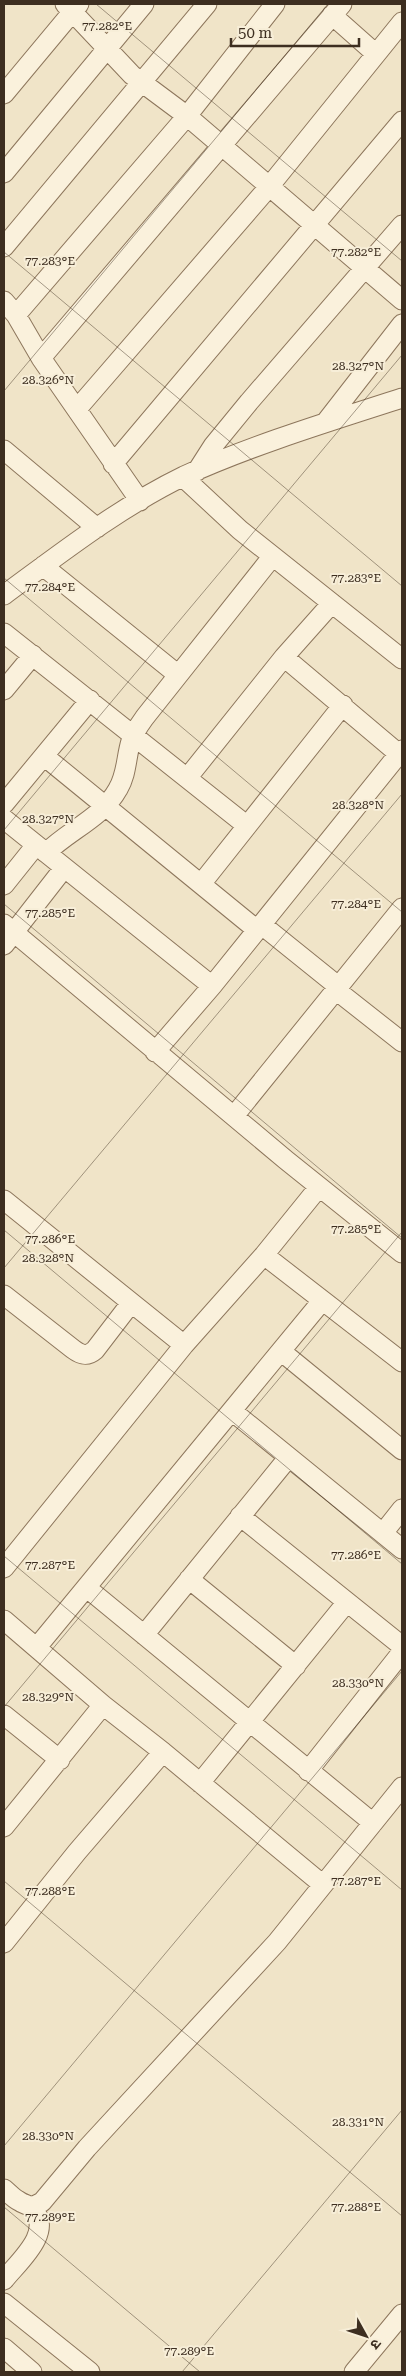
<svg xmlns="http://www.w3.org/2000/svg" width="406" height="2376" viewBox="0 0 406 2376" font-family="'Roboto Serif','Noto Sans Devanagari',serif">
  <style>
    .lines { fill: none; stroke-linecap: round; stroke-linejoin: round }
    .minor-casing { stroke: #8d765c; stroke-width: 21 }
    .minor { stroke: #faf1dc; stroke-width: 19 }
    .ticks { fill: none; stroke: #3d2e20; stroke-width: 1; stroke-opacity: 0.45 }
    .ticks-label { font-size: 12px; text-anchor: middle; fill: #3d2e20; stroke: #f7eed8; stroke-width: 4; stroke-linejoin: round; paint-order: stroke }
  </style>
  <rect width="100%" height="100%" fill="#f0e4c8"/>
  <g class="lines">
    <g class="minor-casing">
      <path id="minor" d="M 65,4 L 132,75 L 187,116 L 402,300
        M 332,15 L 376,54
        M 4,94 L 79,4
        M 4,173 L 144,4
        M 4,247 L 207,4
        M 4,301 L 16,315 L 41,358 L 140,501
        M 16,315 L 187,116 L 275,4
        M 41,358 L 342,4
        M 77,409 L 268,188 L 402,22
        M 325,423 L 402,324
        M 4,450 L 97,528
        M 113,464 L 402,121
        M 197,471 L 213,446 L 249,402 L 402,225
        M 183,477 L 240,530 L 402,659
        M 43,566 L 177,674
        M 4,595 C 61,553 120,507 184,476 C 252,445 331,421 402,398
        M 4,633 L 246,825
        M 284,657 L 399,754
        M 4,690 L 33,655
        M 44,756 L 257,930
        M 188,777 L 284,657 L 332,603
        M 4,804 L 90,700
        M 4,819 L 212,986
        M 46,853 C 69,830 102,818 118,789 C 127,774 126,757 131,741 C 134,732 140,724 145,717 L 272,557
        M 201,884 L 343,705
        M 4,885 L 36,845
        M 4,924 L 286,1160 L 402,1253
        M 262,925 L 339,987
        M 4,945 L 64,868
        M 336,990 L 402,1042
        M 155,1052 L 212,986 L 402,750
        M 234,1116 L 402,908
        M 4,1200 L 184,1345
        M 264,1255 L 402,1362
        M 4,1295 L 73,1349 C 81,1355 87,1357 95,1350 L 131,1303
        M 282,1352 L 402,1450
        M 232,1411 L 402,1549
        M 240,1516 L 402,1646
        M 383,1533 L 402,1509
        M 4,1568 L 184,1345 L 264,1255 L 319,1187
        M 189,1579 L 296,1666
        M 87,1588 L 373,1823
        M 4,1620 L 103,1705 L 163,1752 L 322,1884
        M 144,1635 L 288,1458
        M 37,1647 L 322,1301
        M 4,1715 L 60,1760
        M 308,1771 L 402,1652
        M 200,1783 L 347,1602
        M 4,1827 L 103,1705
        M 4,1943 L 77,1852 L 163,1752
        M 4,2189 C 9,2193 13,2198 19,2201 C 23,2204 29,2205 32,2208 C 55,2232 18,2262 4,2280
        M 32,2207 L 42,2202 L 87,2148 L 277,1942 L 402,1787
        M 4,2303 L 90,2372
        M 4,2348 L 32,2372
        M 354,2372 L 402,2314"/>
    </g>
    <use href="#minor" class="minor"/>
  </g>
  <path class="ticks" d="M 96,4 L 402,261M 4,252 L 402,586M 4,391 L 328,4M 4,578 L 402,912M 4,830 L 402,355M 4,904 L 402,1238M 4,1230 L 402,1564M 4,1268 L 402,794M 4,1556 L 402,1890M 4,1707 L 402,1232M 4,1881 L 402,2216M 4,2146 L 402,1671M 4,2207 L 200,2372M 182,2372 L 402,2110"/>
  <g class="ticks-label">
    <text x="107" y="30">77.282°E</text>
    <text x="356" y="256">77.282°E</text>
    <text x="50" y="265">77.283°E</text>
    <text x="358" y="370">28.327°N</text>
    <text x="48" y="384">28.326°N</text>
    <text x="356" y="582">77.283°E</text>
    <text x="50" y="591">77.284°E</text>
    <text x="358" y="809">28.328°N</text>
    <text x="48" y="823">28.327°N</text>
    <text x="356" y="908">77.284°E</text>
    <text x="50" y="917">77.285°E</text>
    <text x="356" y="1233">77.285°E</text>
    <text x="50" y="1243">77.286°E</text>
    <text x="48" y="1262">28.328°N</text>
    <text x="356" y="1559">77.286°E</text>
    <text x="50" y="1569">77.287°E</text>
    <text x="358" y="1687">28.330°N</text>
    <text x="48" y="1701">28.329°N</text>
    <text x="356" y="1885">77.287°E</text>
    <text x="50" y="1895">77.288°E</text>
    <text x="358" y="2126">28.331°N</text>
    <text x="48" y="2140">28.330°N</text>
    <text x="356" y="2211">77.288°E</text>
    <text x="50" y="2221">77.289°E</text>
    <text x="189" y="2355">77.289°E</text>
  </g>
  <rect width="406" height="2376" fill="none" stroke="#3d2e20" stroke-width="10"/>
  <g transform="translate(366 2336) rotate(130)" stroke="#f7eed8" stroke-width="4" paint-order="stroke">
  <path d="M0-4L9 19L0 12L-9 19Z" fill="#3d2e20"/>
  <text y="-8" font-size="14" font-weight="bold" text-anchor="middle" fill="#3d2e20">उ</text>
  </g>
  <path d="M231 38v8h128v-8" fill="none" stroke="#3d2e20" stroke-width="2.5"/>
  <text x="238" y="38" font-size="15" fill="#3d2e20" stroke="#f7eed8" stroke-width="4" paint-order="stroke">50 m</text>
</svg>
